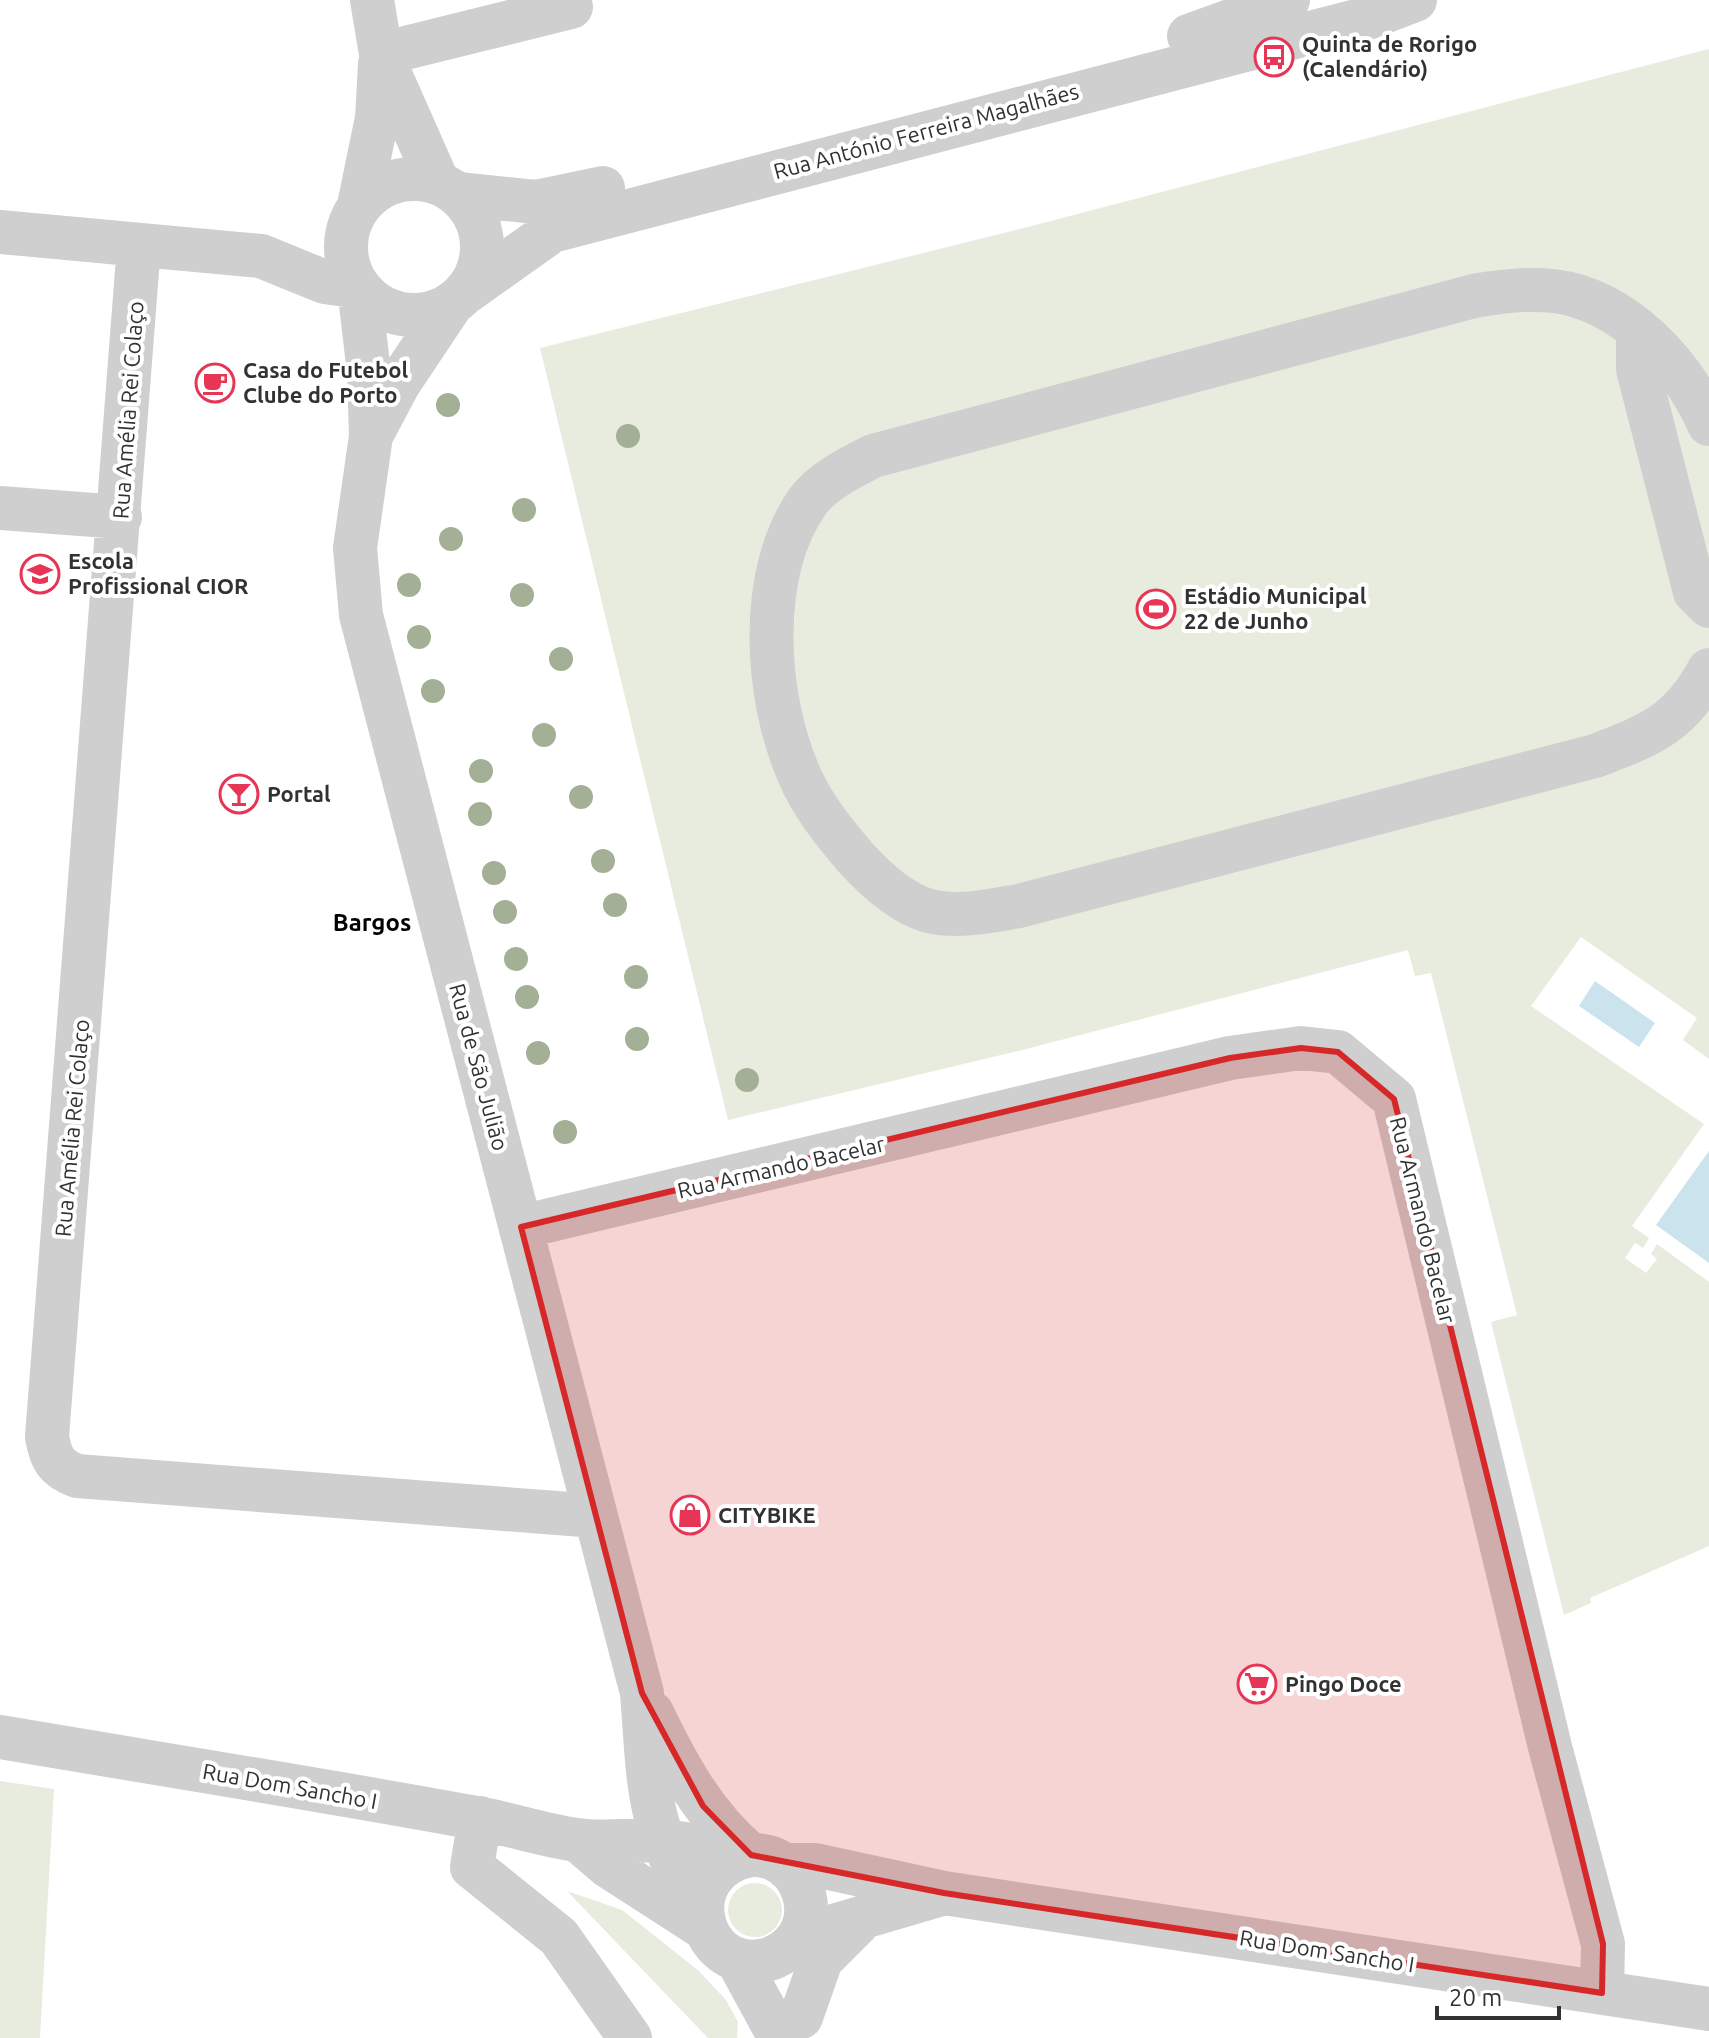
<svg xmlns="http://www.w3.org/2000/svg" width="1709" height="2038" viewBox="0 0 1709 2038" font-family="Ubuntu,sans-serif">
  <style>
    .green { fill: #e7ecde }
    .water { fill: #cbe3ec }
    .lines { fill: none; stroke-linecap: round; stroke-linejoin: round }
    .minor { stroke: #cfcfcf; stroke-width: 44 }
    .tree { fill: #a4b095 }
    .marked { fill: #d62828; fill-opacity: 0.2; stroke: #d62828; stroke-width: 6; stroke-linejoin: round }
    .labels { text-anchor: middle; stroke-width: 8; stroke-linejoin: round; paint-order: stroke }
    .poi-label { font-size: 22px; font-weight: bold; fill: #323232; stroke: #fff; text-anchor: start }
    .street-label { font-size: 22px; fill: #323232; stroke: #fff }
    .neighbourhood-label { font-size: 24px; font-weight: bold; fill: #000; stroke: #fff }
  </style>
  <rect width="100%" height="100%" fill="#fff"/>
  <path class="green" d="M 1709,49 L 1709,1059 L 1683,1040 L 1697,1018 L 1581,937 L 1531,1006 L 1704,1124 L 1632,1226 L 1649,1238 L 1643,1248 L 1635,1243 L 1625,1258 L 1646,1273 L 1657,1259 L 1651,1254 L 1657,1244 L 1709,1282 L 1709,1546 L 1590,1598 L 1591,1603 L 1564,1615 L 1491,1322 L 1517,1315 L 1431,973 L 1415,976 L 1408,950 L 1026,1049 L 728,1120 L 540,348 L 1020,229 Z
    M 0,1781 L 54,1789 L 40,2038 L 0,2038 Z
    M728 1910a27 27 0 1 1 54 0a27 27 0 1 1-54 0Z
    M 567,1891 L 622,1910 L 699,1971 L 726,2000 L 738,2022 L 737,2038 L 708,2038 Z"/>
  <path class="water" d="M 1595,981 L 1655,1023 L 1639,1047 L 1579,1006 Z
    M 1709,1151 L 1709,1263 L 1656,1225 Z"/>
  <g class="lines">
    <path class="minor" d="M 372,0 L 381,54 L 438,183
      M 1189,36 L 1288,0
      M 381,54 L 571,7
      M346 247a68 68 0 1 1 136 0a68 68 0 1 1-136 0Z
      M 458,194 L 536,202 L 603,188
      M 359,206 L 377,118 L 380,64
      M 0,232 L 261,256 L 325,282 L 359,287
      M 139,245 L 47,1437 C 51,1459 56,1468 77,1476 L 596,1516
      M 359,287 L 369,373 L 371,436 L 355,548 L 361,615 L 642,1693 C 649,1778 645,1836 701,1905
      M 466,292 L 552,231 L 1368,18 L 1415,0
      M 1638,331 L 1638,369 L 1695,592 L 1709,606
      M 1709,424 C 1682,363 1624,300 1554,291 C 1527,288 1501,291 1474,296 L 873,456 C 850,468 824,480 808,501 C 757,573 765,695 798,772 C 811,804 833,831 855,857 C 874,878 901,903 929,911 C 958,918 990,911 1019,906 L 1595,756 C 1650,735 1680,724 1709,670
      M 372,434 L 399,383 L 451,305
      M 0,508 L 120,517
      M 521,1227 L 1230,1058 L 1301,1048 L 1338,1052 L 1394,1099 L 1550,1747 L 1603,1944 L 1602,1993
      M 652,1713 C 678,1767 705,1817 751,1855
      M 0,1737 C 159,1764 318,1789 476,1818 C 510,1824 543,1835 577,1840 C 604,1844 633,1839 661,1841 C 687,1843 713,1849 739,1853 C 750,1855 763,1854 774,1859 C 803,1872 815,1909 799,1936 C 792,1947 779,1957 766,1960 C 698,1976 672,1870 751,1855
      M 480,1818 L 472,1867 L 559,1937 L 630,2038
      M 579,1841 L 608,1866 L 701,1926
      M 784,1865 L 815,1865 L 944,1893 L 1709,2009
      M 799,1936 L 942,1894
      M 737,1959 L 780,2038
      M 801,2017 L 821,1960 L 862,1919"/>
  </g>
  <g class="tree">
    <circle cx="448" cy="405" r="12"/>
    <circle cx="628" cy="436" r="12"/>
    <circle cx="524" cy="510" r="12"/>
    <circle cx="451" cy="539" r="12"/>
    <circle cx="409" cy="585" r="12"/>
    <circle cx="522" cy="595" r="12"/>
    <circle cx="419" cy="637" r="12"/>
    <circle cx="561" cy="659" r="12"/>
    <circle cx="433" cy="691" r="12"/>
    <circle cx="544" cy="735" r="12"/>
    <circle cx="481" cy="771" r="12"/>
    <circle cx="581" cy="797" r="12"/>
    <circle cx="480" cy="814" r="12"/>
    <circle cx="603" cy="861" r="12"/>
    <circle cx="494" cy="873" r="12"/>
    <circle cx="615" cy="905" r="12"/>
    <circle cx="505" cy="912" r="12"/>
    <circle cx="516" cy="959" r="12"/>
    <circle cx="636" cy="977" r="12"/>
    <circle cx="527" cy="997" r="12"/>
    <circle cx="637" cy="1039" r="12"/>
    <circle cx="538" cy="1053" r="12"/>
    <circle cx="747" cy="1080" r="12"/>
    <circle cx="565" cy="1132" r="12"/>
  </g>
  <path class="marked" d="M 1301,1048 L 1338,1052 L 1394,1099 L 1603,1944 L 1602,1993 L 944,1893 L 751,1855 L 703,1806 L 642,1693 L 521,1227 L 1230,1058 Z"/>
  <defs>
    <g id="bus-ring" transform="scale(2)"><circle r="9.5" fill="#fff" stroke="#e73655" stroke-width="1.5"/><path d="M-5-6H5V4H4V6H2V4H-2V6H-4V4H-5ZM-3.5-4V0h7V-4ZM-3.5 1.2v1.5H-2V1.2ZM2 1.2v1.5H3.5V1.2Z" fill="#e73655"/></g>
    <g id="cafe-ring" transform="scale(2)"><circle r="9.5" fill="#fff" stroke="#e73655" stroke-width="1.5"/><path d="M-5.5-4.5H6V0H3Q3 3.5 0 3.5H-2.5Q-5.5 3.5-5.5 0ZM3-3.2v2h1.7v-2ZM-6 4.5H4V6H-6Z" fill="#e73655"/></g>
    <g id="school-ring" transform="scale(2)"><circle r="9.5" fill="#fff" stroke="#e73655" stroke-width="1.5"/><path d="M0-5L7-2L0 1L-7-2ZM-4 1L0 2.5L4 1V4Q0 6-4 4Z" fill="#e73655"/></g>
    <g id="stadium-ring" transform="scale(2)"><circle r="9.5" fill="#fff" stroke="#e73655" stroke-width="1.5"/><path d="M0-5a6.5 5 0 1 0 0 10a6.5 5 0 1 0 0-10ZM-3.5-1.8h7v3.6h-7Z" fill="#e73655"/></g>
    <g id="bar-ring" transform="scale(2)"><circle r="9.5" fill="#fff" stroke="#e73655" stroke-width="1.5"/><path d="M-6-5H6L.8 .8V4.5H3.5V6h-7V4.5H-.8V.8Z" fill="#e73655"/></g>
    <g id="shop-ring" transform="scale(2)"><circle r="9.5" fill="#fff" stroke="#e73655" stroke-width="1.5"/><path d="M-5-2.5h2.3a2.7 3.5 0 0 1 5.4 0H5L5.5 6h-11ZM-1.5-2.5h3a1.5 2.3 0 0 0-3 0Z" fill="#e73655"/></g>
    <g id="supermarket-ring" transform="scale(2)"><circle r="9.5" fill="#fff" stroke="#e73655" stroke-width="1.5"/><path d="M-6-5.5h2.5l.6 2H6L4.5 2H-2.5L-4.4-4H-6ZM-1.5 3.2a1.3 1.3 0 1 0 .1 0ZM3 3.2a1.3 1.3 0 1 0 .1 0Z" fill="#e73655"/></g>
  </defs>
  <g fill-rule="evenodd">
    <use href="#bus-ring" x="1274" y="57"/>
    <use href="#cafe-ring" x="215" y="383"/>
    <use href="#school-ring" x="40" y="574"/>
    <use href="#stadium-ring" x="1156" y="609"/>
    <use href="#bar-ring" x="239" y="794"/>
    <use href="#shop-ring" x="690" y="1515"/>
    <use href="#supermarket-ring" x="1257" y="1684"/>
  </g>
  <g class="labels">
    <g class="poi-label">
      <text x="1302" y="52">Quinta de Rorigo<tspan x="1302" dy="25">(Calendário)</tspan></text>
      <text x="243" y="378">Casa do Futebol<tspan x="243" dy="25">Clube do Porto</tspan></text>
      <text x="68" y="569">Escola<tspan x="68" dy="25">Profissional CIOR</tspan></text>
      <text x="1184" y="604">Estádio Municipal<tspan x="1184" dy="25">22 de Junho</tspan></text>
      <text x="267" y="802">Portal</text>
      <text x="718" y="1523">CITYBIKE</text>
      <text x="1285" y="1692">Pingo Doce</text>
    </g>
    <g class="street-label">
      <text transform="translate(926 131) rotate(-15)" y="8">Rua António Ferreira Magalhães</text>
      <text transform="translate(128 410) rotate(-86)" y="8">Rua Amélia Rei Colaço</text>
      <text transform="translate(479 1067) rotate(75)" y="8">Rua de São Julião</text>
      <text transform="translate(72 1128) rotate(-85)" y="8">Rua Amélia Rei Colaço</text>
      <text transform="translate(781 1167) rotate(-13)" y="8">Rua Armando Bacelar</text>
      <text transform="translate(1423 1220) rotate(76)" y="8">Rua Armando Bacelar</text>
      <text transform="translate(290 1786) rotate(10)" y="8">Rua Dom Sancho I</text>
      <text transform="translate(1327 1951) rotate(9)" y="8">Rua Dom Sancho I</text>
    </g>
    <g class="neighbourhood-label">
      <text x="372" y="931">Bargos</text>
    </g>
  </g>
  <path d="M1437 2006v12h122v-12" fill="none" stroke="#323232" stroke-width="4"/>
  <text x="1449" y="2006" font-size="24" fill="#323232" stroke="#ffffff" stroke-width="6" paint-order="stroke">20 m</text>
</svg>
